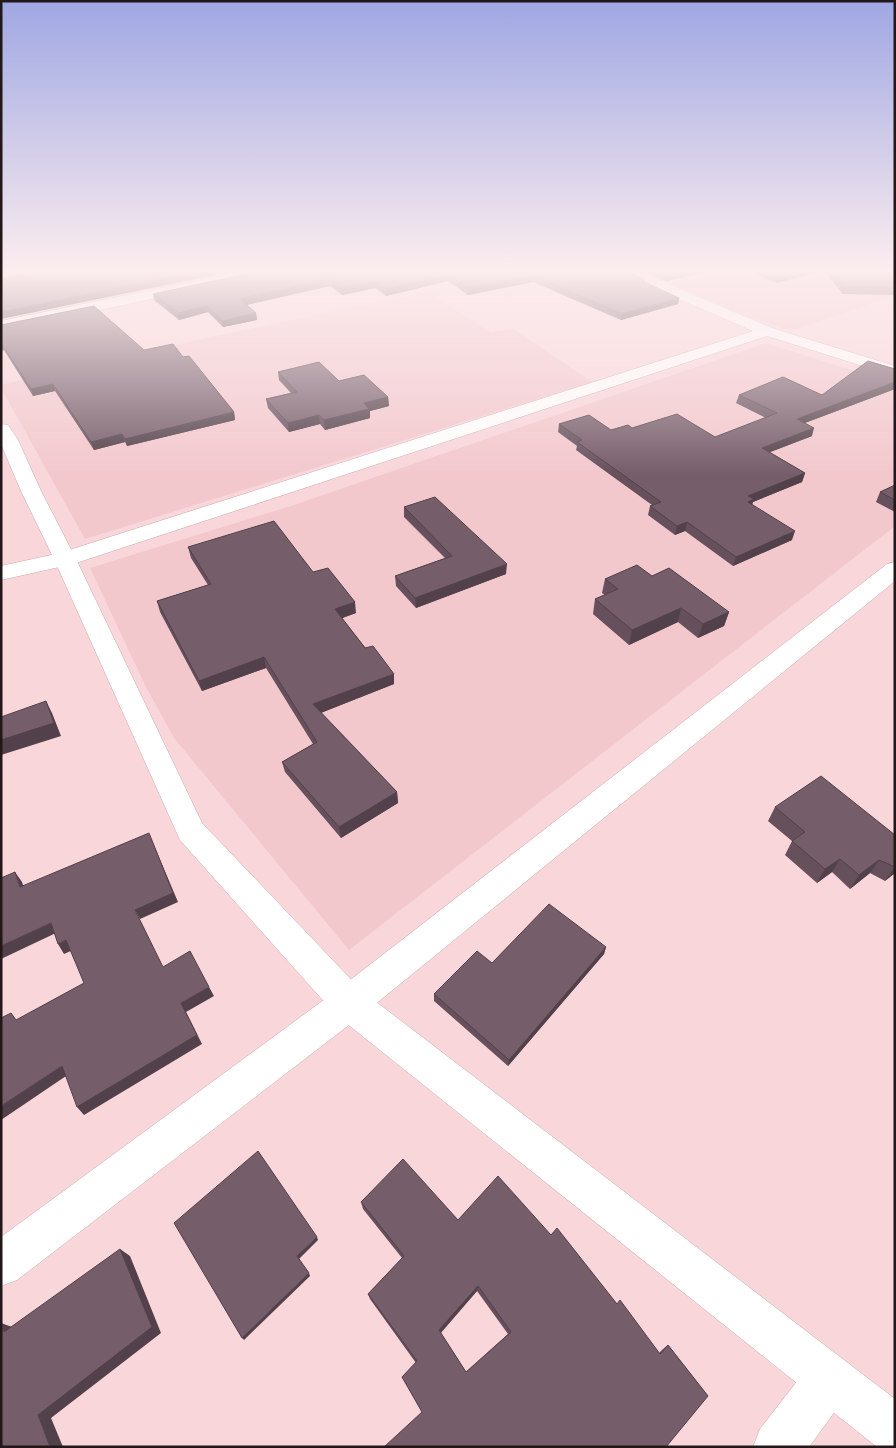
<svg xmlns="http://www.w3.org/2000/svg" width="896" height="1448" viewBox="0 0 896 1448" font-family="Spectral,serif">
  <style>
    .built { fill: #f2c8cd }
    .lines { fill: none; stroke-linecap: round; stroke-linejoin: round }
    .minor-casing { stroke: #caabae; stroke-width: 1 }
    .tertiary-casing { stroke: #caabae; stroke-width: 1 }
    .primary-casing { stroke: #caabae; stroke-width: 1 }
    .minor { fill: #fff; fill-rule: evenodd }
    .tertiary { fill: #fff; fill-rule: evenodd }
    .primary { fill: #fff; fill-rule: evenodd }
    .wall { fill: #65505b; fill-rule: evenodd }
    .shaded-wall { fill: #52414a }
    .building { fill: #755d6a; stroke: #52414a; fill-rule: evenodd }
  </style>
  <rect width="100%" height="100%" fill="#f8d6da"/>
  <path class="built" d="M 647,272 L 895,272 L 895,296 L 790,331 L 738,312 Z
    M 427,292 L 491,332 L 513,329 L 592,382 L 85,539 L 1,388 L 1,385 L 215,336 Z
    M 766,343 L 895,384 L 895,526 L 349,950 L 174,738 L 145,685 L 90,568 L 291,506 Z"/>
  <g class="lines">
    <g class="minor-casing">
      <path id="minor" d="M 239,272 L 267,272 L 260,276 L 1,331 L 1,321 Z
        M 895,562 L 895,581 L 362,1015 L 17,1280 L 1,1286 L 1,1237 L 336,991 L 887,564 Z
        M 829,1355 L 846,1362 L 853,1379 L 846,1396 L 809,1447 L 753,1447 L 760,1429 L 812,1362 Z"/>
    </g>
    <g class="tertiary-casing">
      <path id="tertiary" d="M 621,272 L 640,272 L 772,328 L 895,366 L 895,376 L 767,336 L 73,564 L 1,580 L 1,566 L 60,553 L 753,331 L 623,275 Z"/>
    </g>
    <g class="primary-casing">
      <path id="primary" d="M 1,424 L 8,425 L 18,440 L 41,491 L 76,559 L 202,823 L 362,991 L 895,1399 L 895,1447 L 877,1447 L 336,1015 L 180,840 L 54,559 L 21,491 L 1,444 Z"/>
    </g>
    <use href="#minor" class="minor"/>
    <use href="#tertiary" class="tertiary"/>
    <use href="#primary" class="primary"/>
  </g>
  <path class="wall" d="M 256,272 L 628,272 L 644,279 L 644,282 L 679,298 L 678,304 L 621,320 L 533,282 L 468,295 L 448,281 L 386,296 L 375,288 L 342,295 L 330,286 L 246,305 L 256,313 L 257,320 L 223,327 L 208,312 L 179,320 L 154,300 L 153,294 Z
    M 645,272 L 706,272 L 666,281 Z
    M 751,272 L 819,272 L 776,283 Z
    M 825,272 L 895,272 L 895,295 L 843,294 Z
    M 1,325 L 183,357 L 234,412 L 235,420 L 127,446 L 125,442 L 94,450 L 55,391 L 33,396 L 4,350 L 1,351 Z
    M 895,369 L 895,389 L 805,423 L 812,436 L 770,452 L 805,473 L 802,482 L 753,502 L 752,504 L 792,540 L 733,566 L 685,531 L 675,535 L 648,515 L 650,506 L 652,505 L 576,450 L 577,446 L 558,432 L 559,424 L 611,430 L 632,428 L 715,437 L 766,418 L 736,403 L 739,395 L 822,395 Z
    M 278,372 L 339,381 L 388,397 L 389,406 L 370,411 L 370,418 L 325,430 L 320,424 L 289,432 L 268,408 L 266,399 L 291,393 L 279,380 Z
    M 895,485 L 895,512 L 876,502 L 880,492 Z
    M 404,507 L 506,574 L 416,608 L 396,586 L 395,576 L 445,558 L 404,517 Z
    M 188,547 L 313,572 L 356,613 L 342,618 L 394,684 L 321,713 L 397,792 L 398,803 L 341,838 L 285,772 L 282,762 L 313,744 L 266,668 L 202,691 L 160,612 L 157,601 L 208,585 L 191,558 Z
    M 652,576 L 729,612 L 724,626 L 698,638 L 678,622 L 629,645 L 593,614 L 595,599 L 605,595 L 602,593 L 605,579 Z
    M 775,807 L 895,835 L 895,873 L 885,881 L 870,873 L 850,889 L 832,872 L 817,883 L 785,855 L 792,841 L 768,821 Z
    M 606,947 L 604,954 L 508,1066 L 434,1001 L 434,994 L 492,963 Z
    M 361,1202 L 458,1220 L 551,1235 L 617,1304 L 659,1353 L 663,1349 L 668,1345 L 708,1396 L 422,1412 L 402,1377 L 416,1363 L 370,1299 L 368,1294 L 402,1258 L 363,1209 ZM 477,1291 L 508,1334 L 466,1372 L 441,1333 Z"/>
  <path class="shaded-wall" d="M 1,272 L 11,272 L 1,274 Z
    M 196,272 L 229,272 L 1,319 L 1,312 Z
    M 677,272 L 706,272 L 666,281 L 667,274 Z
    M 796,272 L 819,272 L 776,283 L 778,277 Z
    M 448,275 L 448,281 L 386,296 L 386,289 Z
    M 533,276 L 533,282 L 468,295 L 468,288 Z
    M 330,279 L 330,286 L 241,306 L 240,299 Z
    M 374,282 L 375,288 L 342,295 L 341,288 Z
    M 679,298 L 678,304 L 621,320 L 622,314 Z
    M 207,306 L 208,312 L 179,320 L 178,313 Z
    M 256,313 L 257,320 L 223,327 L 222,321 Z
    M 1,343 L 4,350 L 1,351 Z
    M 895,382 L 895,389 L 794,427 L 797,419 Z
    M 53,384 L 55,391 L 33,396 L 31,389 Z
    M 388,397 L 389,406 L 370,411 L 370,418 L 325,430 L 324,420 L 364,403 Z
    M 234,412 L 235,420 L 127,446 L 125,439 Z
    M 319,415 L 320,424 L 289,432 L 288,423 Z
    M 814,428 L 812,436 L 760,456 L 762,448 Z
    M 122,434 L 125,442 L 94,450 L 91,442 Z
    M 805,473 L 802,482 L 753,502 L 751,508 L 748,504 L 748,496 Z
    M 687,522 L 685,531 L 675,535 L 677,526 Z
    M 795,531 L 792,540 L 733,566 L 736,557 Z
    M 507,564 L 506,574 L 416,608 L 415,598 Z
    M 355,602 L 356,613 L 337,620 L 335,609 Z
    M 681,608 L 678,622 L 629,645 L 632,630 Z
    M 729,612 L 724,626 L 698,638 L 703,624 Z
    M 264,657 L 266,668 L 202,691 L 199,681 Z
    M 394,674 L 394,684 L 315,715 L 313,704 Z
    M 46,701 L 52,713 L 61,736 L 1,755 L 1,740 Z
    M 397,792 L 398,803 L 341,838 L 339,827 Z
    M 153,843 L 178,902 L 140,919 L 135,910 Z
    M 840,859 L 832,872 L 817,883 L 825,869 Z
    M 879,860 L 870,873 L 850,889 L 859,875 Z
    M 895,867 L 895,873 L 885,881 Z
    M 15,872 L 22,882 L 27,897 L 20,887 Z
    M 51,923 L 58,932 L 1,959 L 1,946 Z
    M 66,940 L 73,950 L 64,954 L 58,944 Z
    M 606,947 L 604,954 L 508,1066 L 509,1060 Z
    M 209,987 L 214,996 L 186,1012 L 202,1044 L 84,1115 L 77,1107 L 181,1003 Z
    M 62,1066 L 69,1074 L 1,1120 L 1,1106 Z
    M 317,1237 L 318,1240 L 299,1259 L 297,1256 Z
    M 120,1249 L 130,1256 L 161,1333 L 51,1418 L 63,1447 L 50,1447 L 38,1415 Z
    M 309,1273 L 310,1276 L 244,1340 L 242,1338 Z
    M 478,1286 L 477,1291 L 439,1334 L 439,1330 Z
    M 1,1323 L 15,1328 L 4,1332 Z"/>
  <path class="building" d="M 41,272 L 196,272 L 1,312 L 1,278 Z
    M 256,272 L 628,272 L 644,279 L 640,280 L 679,298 L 622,314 L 533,276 L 468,288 L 448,275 L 386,289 L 374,282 L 341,288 L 330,279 L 240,299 L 256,313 L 222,321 L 207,306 L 178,313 L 153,294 Z
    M 662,272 L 677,272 L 667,274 Z
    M 767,272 L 796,272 L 778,277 Z
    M 832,272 L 895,272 L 895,288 L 846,287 Z
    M 94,306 L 144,350 L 173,344 L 183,357 L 189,356 L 234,412 L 125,439 L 122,434 L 91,442 L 53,384 L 31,389 L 1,343 L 1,325 Z
    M 868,361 L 895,369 L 895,382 L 797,419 L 814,428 L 762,448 L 805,473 L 748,496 L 754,499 L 748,502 L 795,531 L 736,557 L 687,522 L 677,526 L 650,506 L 661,502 L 577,442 L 582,440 L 559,424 L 589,415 L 611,430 L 628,425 L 632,428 L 677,414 L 715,437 L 777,413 L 739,395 L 783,377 L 822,395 Z
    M 319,362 L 339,381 L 364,375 L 388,397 L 364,403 L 369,409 L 324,420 L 319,415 L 288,423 L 266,399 L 297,392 L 278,372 Z
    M 895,485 L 895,500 L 880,492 Z
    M 435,497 L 507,564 L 415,598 L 395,576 L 452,556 L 404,507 Z
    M 274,521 L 313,572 L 328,568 L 355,602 L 335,609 L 365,648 L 373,646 L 394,674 L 313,704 L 397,792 L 339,827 L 282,762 L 317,742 L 264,657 L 199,681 L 157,601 L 211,584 L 188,547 Z
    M 637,565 L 652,576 L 669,568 L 729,612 L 703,624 L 681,608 L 632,630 L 595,599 L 618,589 L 605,579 Z
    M 46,701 L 54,723 L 1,740 L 1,717 Z
    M 821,776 L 895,835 L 895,867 L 879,860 L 859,875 L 840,859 L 825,869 L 792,841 L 805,832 L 775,807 Z
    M 149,833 L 173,893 L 135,910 L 163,967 L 190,951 L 209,987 L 181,1003 L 197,1035 L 77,1107 L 62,1066 L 1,1106 L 1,1018 L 11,1013 L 16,1020 L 84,983 L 66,940 L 58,944 L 51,923 L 1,946 L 1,878 L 15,872 L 20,887 Z
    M 549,904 L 606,947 L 509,1060 L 434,994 L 477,951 L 492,963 Z
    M 258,1151 L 317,1237 L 297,1256 L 309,1273 L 242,1338 L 174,1223 Z
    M 403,1159 L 458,1220 L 498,1176 L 551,1235 L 557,1228 L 617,1304 L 620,1300 L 660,1354 L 668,1345 L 708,1396 L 666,1447 L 384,1447 L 422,1412 L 402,1377 L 417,1361 L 368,1294 L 404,1256 L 361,1202 ZM 478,1286 L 511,1332 L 466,1372 L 439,1330 Z
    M 120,1249 L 152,1327 L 38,1415 L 50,1447 L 1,1447 L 1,1325 L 4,1332 Z"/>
  <linearGradient id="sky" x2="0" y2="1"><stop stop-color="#9fa7e3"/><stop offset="0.57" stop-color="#fcedee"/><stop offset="1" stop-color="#fcedee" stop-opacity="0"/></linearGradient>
  <rect width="896" height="475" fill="url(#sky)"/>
  <rect width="896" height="1448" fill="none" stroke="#231719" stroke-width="5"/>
</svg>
